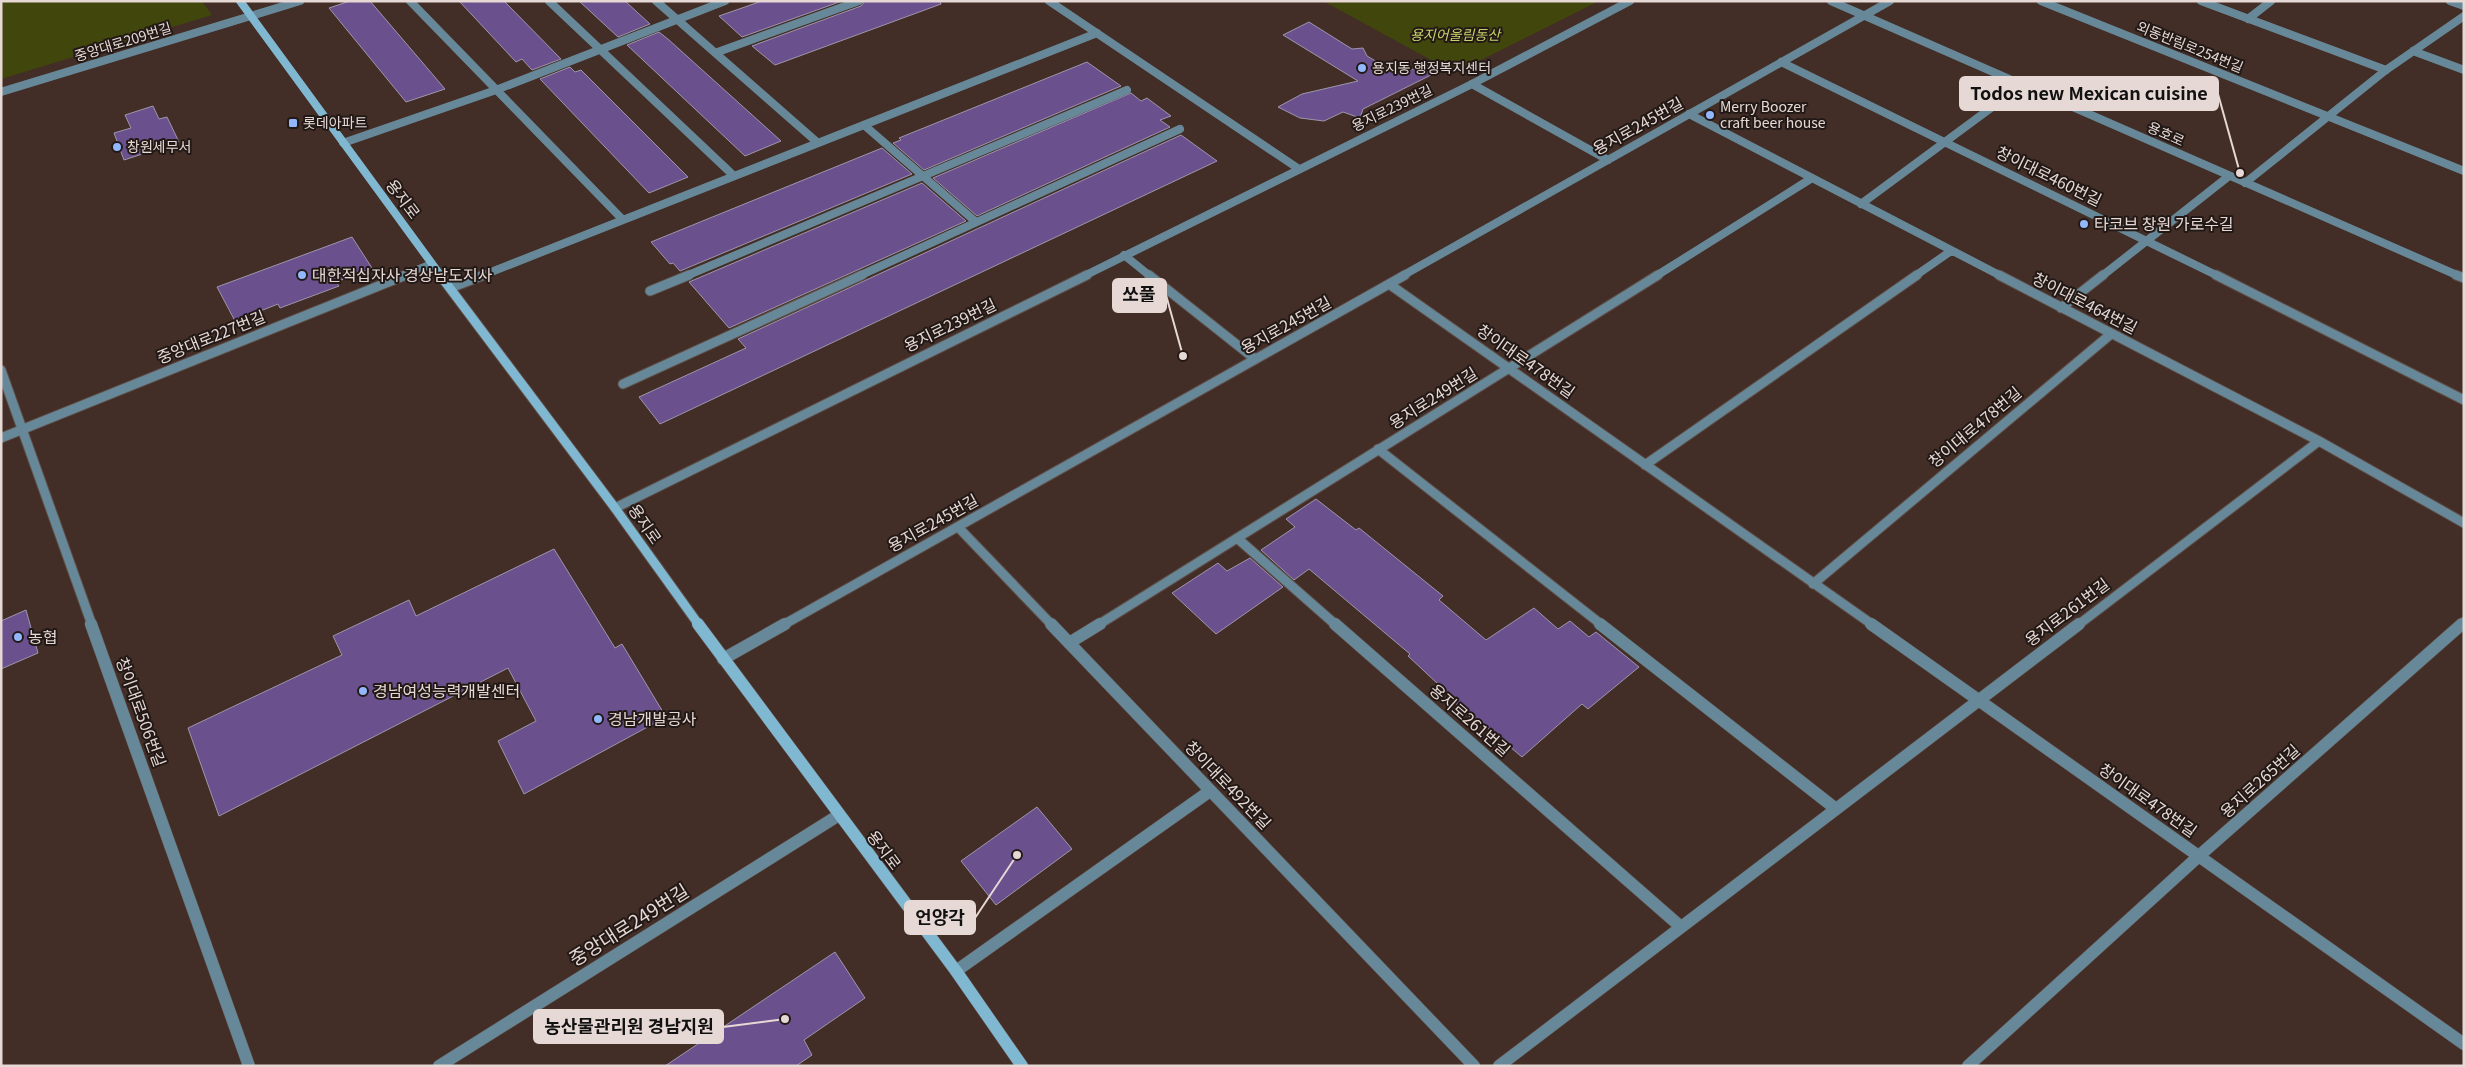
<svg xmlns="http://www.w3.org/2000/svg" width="2465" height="1067" viewBox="0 0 2465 1067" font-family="Georgia,'Noto Sans KR',serif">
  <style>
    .green { fill: #41460d }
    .building { fill: #6b508e; stroke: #9e96ab }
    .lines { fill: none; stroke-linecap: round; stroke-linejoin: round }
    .service-far1-casing { stroke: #604d46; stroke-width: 8 }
    .service-casing { stroke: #604d46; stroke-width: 11 }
    .minor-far2-casing { stroke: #604d46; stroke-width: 8 }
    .minor-far1-casing { stroke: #604d46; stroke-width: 11 }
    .minor-casing { stroke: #604d46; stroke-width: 13 }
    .tertiary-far1-casing { stroke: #604d46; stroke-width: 8 }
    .tertiary-casing { stroke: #604d46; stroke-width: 11 }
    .secondary-far2-casing { stroke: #604d46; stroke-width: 8 }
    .secondary-far1-casing { stroke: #604d46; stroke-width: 11 }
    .secondary-casing { stroke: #604d46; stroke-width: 13 }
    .service-far1 { stroke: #668898; stroke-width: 8 }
    .service { stroke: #668898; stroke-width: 9 }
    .minor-far2 { stroke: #668898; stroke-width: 8 }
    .minor-far1 { stroke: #668898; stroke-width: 9 }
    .minor { stroke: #668898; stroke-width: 12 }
    .tertiary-far1 { stroke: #668898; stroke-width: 8 }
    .tertiary { stroke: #668898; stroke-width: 9 }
    .secondary-far2 { stroke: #80b8d2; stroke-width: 8 }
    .secondary-far1 { stroke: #80b8d2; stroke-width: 9 }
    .secondary { stroke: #80b8d2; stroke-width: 12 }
    .poi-dot { fill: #92b7fd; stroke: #221916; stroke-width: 2 }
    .labels { text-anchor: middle; stroke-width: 4; stroke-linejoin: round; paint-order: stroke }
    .far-park-label { font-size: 14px; font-style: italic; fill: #c6d369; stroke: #221916 }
    .far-street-label { font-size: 14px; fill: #e6d8d4; stroke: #221916 }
    .far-poi-label { font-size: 14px; fill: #e6d8d4; stroke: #221916; text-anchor: start }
    .street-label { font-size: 16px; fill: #e6d8d4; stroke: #221916 }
    .poi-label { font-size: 16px; fill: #e6d8d4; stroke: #221916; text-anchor: start }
    .near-street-label { font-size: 19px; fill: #e6d8d4; stroke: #221916 }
    .leader { fill: none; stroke: #e6d8d4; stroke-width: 2 }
    .callout-dot { fill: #e6d8d4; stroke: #221916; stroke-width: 2 }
    .callout { fill: #e6d8d4; stroke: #e6d8d4; stroke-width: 2 }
    .callout-label { font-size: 18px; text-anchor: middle; font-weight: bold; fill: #111 }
  </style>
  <rect width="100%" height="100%" fill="#422e27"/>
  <path class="green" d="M 1,1 L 202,1 L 212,15 L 1,79 Z
    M 1323,1 L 1599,1 L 1455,73 Z"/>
  <path class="building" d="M 350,1 L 370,1 L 445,89 L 406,102 L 329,8 Z
    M 459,1 L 504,1 L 561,59 L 532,70 L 522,59 L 516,62 Z
    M 579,1 L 625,1 L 650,24 L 618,37 Z
    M 762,1 L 842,1 L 742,37 L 719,16 Z
    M 865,1 L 940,1 L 941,4 L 775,65 L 752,46 L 861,6 Z
    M 1309,22 L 1352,49 L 1363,48 L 1367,56 L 1396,73 L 1432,65 L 1435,73 L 1363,109 L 1360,118 L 1343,112 L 1324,121 L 1300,118 L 1278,107 L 1302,94 L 1358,81 L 1283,35 Z
    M 659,32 L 669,40 L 781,141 L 745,156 L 627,45 Z
    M 1087,62 L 1121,86 L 924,170 L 893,143 L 901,140 L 899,138 Z
    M 570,67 L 575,72 L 581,70 L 688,177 L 649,193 L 540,79 Z
    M 1131,93 L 1141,101 L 1147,98 L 1171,116 L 1160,120 L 1170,127 L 977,216 L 933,178 Z
    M 153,106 L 159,119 L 167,117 L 179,142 L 124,160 L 114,133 L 131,128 L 125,115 Z
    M 1181,135 L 1217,161 L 660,424 L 639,397 L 746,348 L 738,339 Z
    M 882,148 L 912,174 L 680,271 L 673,263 L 670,264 L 651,242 Z
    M 922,183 L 966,221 L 729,328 L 689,282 Z
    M 352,237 L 372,268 L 336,282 L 339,286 L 280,308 L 278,304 L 235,321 L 217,287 Z
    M 1316,499 L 1356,530 L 1359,528 L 1443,596 L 1439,600 L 1486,640 L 1534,608 L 1558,629 L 1570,621 L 1589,637 L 1596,632 L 1639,667 L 1588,709 L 1582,704 L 1522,757 L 1472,715 L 1470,717 L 1451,699 L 1453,698 L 1408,656 L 1410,654 L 1309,569 L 1294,580 L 1261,550 L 1295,527 L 1286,519 Z
    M 554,549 L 615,648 L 622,644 L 666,717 L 524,794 L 498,741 L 536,721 L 508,668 L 219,816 L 188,728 L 342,655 L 333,636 L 409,600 L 416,616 Z
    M 1250,558 L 1283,587 L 1216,634 L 1172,593 L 1218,563 L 1227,571 Z
    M 26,610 L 38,653 L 1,669 L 1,621 Z
    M 1037,807 L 1072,849 L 996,905 L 961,861 Z
    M 835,952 L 865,998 L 804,1040 L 812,1055 L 796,1066 L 665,1066 Z"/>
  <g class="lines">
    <g class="service-far1-casing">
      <path id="service-far1" d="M 410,1 L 623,220
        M 549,1 L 734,176
        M 656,1 L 818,143
        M 715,53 L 859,1
        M 343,143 L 496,90 L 725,1
        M 481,276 L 1097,33
        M 686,276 L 1127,90
        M 859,276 L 1180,129"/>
    </g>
    <g class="service-casing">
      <path id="service" d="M 450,288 L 484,275
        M 650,291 L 689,275
        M 623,384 L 862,275"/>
    </g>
    <g class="minor-far2-casing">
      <path id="minor-far2" d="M 1049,1 L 1299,169
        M 2041,1 L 2464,171
        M 2201,1 L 2386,70
        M 2450,1 L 2464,6
        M 2248,19 L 2271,1
        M 2413,51 L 2464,70
        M 1781,62 L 2218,276
        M 1472,84 L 1608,160
        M 1,92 L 300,1
        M 1689,114 L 2001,276
        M 864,125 L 976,222
        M 2245,183 L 2386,70 L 2464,16
        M 1861,204 L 2022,85
        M 1124,255 L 1150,276
        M 402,276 L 432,264
        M 1402,276 L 1890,1
        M 1656,276 L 1812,178
        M 1915,276 L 1951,251
        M 2102,276 L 2229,176"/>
    </g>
    <g class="minor-far1-casing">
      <path id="minor-far1" d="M 1149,275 L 1255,359
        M 1999,275 L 2319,441 L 2464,523
        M 2216,275 L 2464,400
        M 1389,284 L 1873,625
        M 2061,308 L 2103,275
        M 1,370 L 92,625
        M 1,438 L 406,275
        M 1378,449 L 1602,625
        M 1645,465 L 1917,275
        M 958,527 L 1052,625
        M 1237,538 L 1336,625
        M 1813,584 L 2111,334
        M 783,625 L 1405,275
        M 1098,625 L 1658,275
        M 2078,625 L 2319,441
        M 2461,625 L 2464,622"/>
    </g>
    <g class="minor-casing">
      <path id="minor" d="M 91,624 L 249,1066
        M 1051,624 L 1474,1066
        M 1335,624 L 1681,927
        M 1600,624 L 1836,809
        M 1871,624 L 2464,1044
        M 1069,643 L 1100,624
        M 723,659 L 785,624
        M 956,971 L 1210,791
        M 439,1066 L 839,815
        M 1499,1066 L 2079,624
        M 1968,1066 L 2200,855 L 2462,624"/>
    </g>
    <g class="tertiary-far1-casing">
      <path id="tertiary-far1" d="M 1831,1 L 2459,276
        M 1084,276 L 1472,84 L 1630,1"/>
    </g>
    <g class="tertiary-casing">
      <path id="tertiary" d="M 2456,275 L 2464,278
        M 615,508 L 1087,275"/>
    </g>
    <g class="secondary-far2-casing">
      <path id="secondary-far2" d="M 240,1 L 441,276"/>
    </g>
    <g class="secondary-far1-casing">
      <path id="secondary-far1" d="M 440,275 L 615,508 L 699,625"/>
    </g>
    <g class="secondary-casing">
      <path id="secondary" d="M 698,624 L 956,971 L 1022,1066"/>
    </g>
    <use href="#service-far1" class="service-far1"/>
    <use href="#service" class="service"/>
    <use href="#minor-far2" class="minor-far2"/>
    <use href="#minor-far1" class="minor-far1"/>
    <use href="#minor" class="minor"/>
    <use href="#tertiary-far1" class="tertiary-far1"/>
    <use href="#tertiary" class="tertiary"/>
    <use href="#secondary-far2" class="secondary-far2"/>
    <use href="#secondary-far1" class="secondary-far1"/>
    <use href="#secondary" class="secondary"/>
  </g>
  <g class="poi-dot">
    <circle cx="1362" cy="68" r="5"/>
    <circle cx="1710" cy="115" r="5"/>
    <rect x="288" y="118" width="10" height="10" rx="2.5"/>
    <circle cx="117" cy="147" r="5"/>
    <circle cx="2084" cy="224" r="5"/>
    <circle cx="302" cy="275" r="5"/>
    <circle cx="18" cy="637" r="5"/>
    <circle cx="363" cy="691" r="5"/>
    <circle cx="598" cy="719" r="5"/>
  </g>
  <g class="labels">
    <g class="far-park-label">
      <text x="1455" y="40">용지어울림동산</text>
    </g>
    <g class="far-street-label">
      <text transform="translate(123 42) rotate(-17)" y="5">중앙대로209번길</text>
      <text transform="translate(2190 47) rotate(22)" y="5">외동반림로254번길</text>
      <text transform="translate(1392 108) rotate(-26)" y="5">용지로239번길</text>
      <text transform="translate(2166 134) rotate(24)" y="5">용호로</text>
    </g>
    <g class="far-poi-label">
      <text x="1372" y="73">용지동 행정복지센터</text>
      <text x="1720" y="112">Merry Boozer<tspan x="1720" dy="16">craft beer house</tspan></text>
      <text x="303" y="128">롯데아파트</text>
      <text x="127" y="152">창원세무서</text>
    </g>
    <g class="street-label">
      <text transform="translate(1638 126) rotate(-29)" y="6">용지로245번길</text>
      <text transform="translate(2049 176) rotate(26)" y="6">창이대로460번길</text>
      <text transform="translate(403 199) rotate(53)" y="6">용지로</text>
      <text transform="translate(2085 303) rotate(27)" y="6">창이대로464번길</text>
      <text transform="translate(950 325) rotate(-26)" y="6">용지로239번길</text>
      <text transform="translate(1286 325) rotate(-29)" y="6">용지로245번길</text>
      <text transform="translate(211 337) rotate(-22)" y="6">중앙대로227번길</text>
      <text transform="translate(1526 361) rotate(35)" y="6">창이대로478번길</text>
      <text transform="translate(1433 398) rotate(-32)" y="6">용지로249번길</text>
      <text transform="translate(1975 427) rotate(-40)" y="6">창이대로478번길</text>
      <text transform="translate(933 523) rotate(-29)" y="6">용지로245번길</text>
      <text transform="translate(645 524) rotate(55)" y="6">용지로</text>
      <text transform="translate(2067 612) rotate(-37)" y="6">용지로261번길</text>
      <text transform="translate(141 712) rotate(70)" y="6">창이대로506번길</text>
      <text transform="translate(1470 720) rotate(41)" y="6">용지로261번길</text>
      <text transform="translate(2260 781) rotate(-42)" y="6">용지로265번길</text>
      <text transform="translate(1228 785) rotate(46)" y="6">창이대로492번길</text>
      <text transform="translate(2148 800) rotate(35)" y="6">창이대로478번길</text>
      <text transform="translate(884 850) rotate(53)" y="6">용지로</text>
    </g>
    <g class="poi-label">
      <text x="2094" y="230">타코브 창원 가로수길</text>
      <text x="312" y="281">대한적십자사 경상남도지사</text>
      <text x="28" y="643">농협</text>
      <text x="373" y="697">경남여성능력개발센터</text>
      <text x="608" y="725">경남개발공사</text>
    </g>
    <g class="near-street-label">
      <text transform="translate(629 925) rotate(-32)" y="7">중앙대로249번길</text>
    </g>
  </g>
  <path class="leader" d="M2240 173L2218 94M1183 356L1166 295M1017 855L975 918M785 1019L723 1027"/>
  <g class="callout-dot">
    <circle cx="2240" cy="173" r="5"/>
    <circle cx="1183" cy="356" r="5"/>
    <circle cx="1017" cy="855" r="5"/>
    <circle cx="785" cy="1019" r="5"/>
  </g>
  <g class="callout">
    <rect x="1960" y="77" width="258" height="33" rx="5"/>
    <rect x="1113" y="279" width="53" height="33" rx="5"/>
    <rect x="905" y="901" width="70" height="33" rx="5"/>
    <rect x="534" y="1010" width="189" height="33" rx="5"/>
  </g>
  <g class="callout-label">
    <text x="2089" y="100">Todos new Mexican cuisine</text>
    <text x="1139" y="301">쏘풀</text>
    <text x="940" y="924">언양각</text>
    <text x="629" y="1033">농산물관리원 경남지원</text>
  </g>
  <rect width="2465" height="1067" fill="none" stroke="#e6d8d4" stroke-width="5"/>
</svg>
